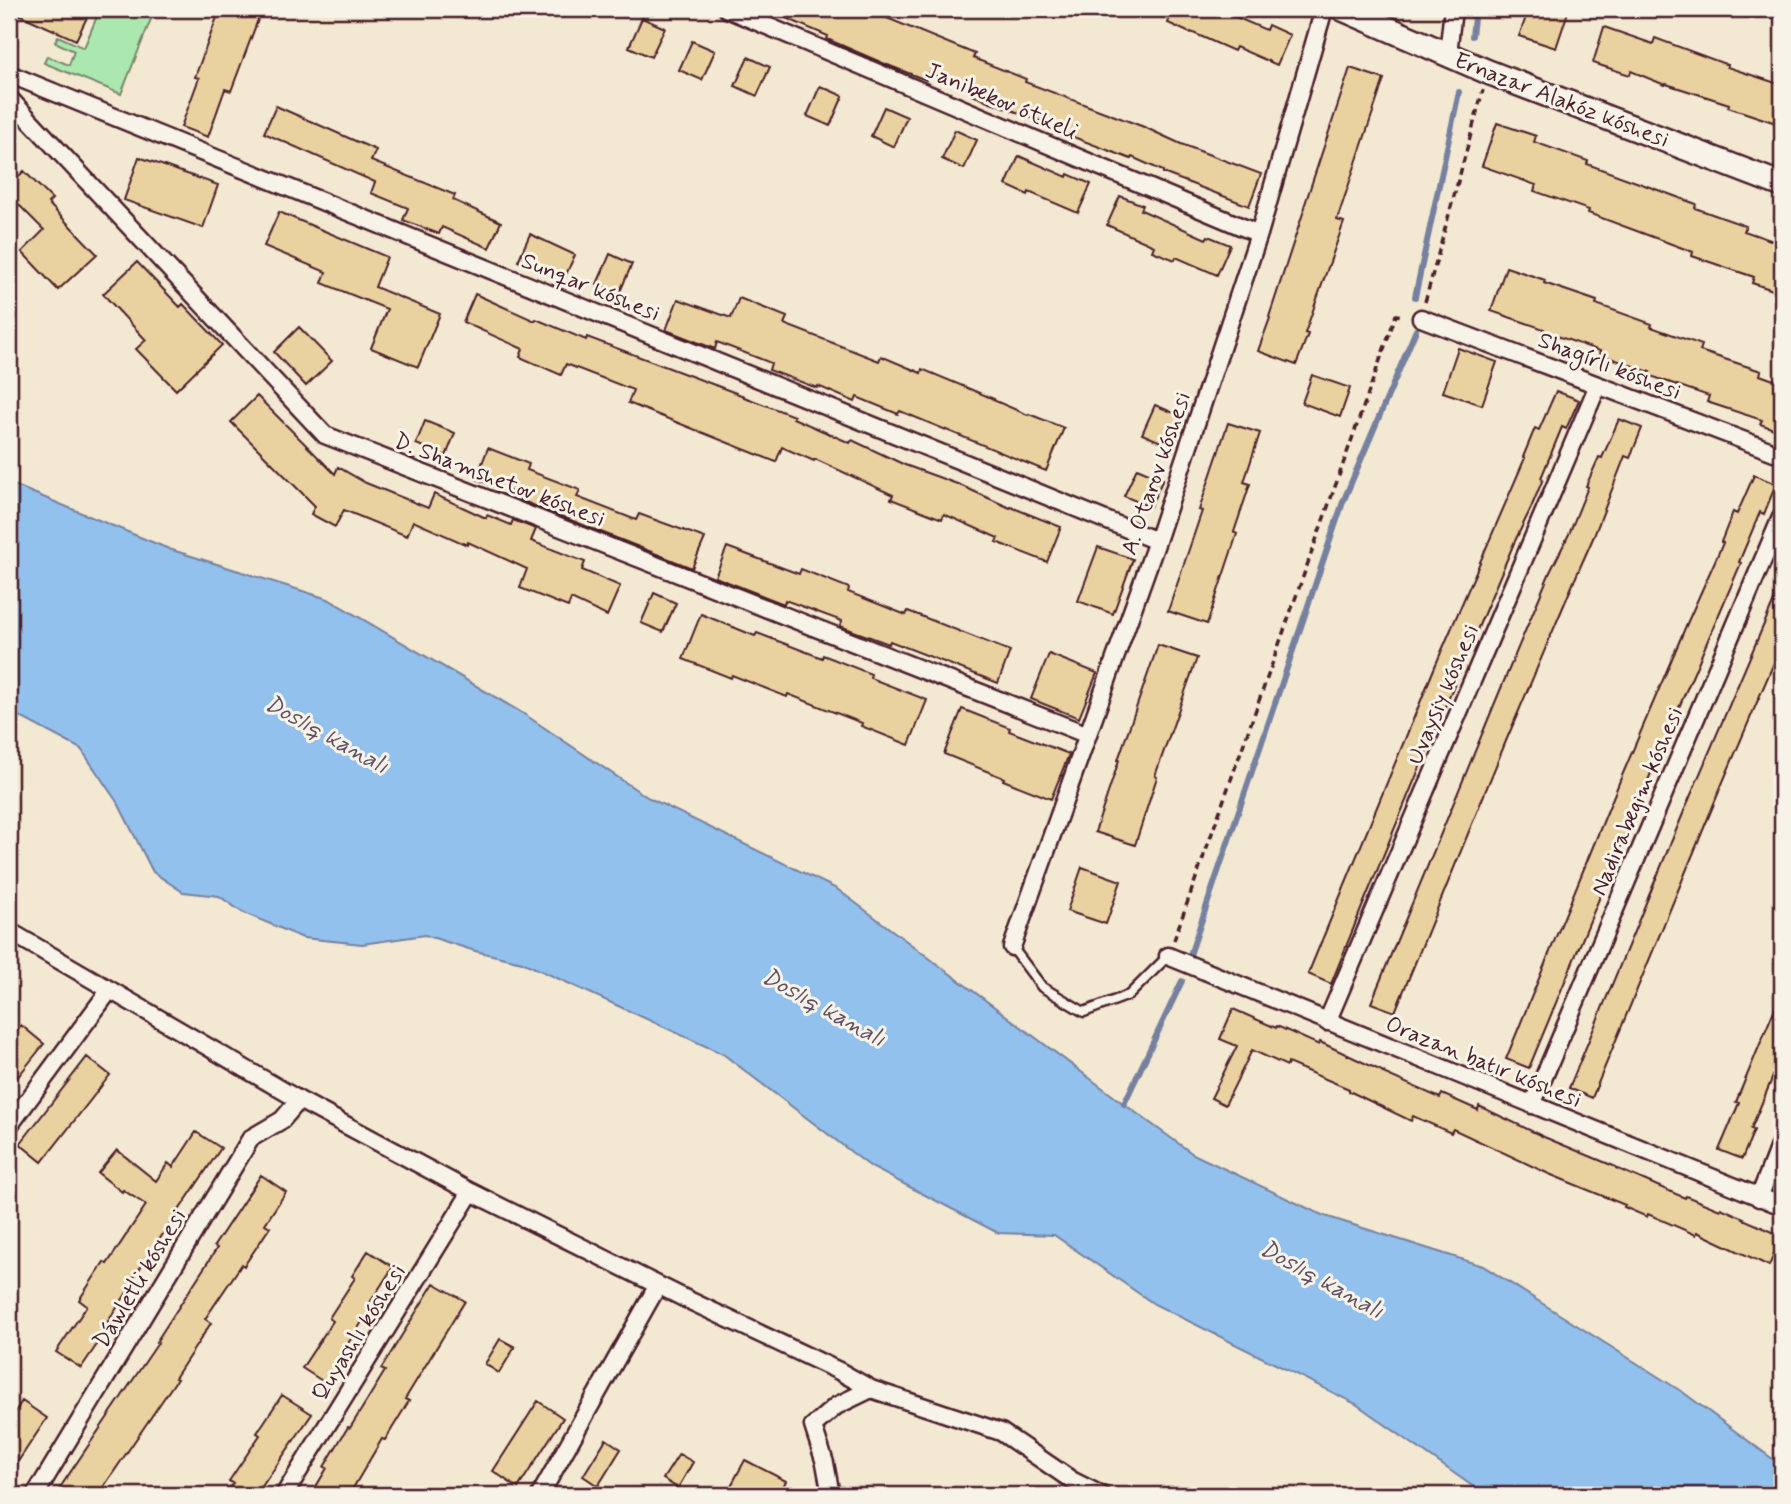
<svg xmlns="http://www.w3.org/2000/svg" width="1791" height="1504" viewBox="0 0 1791 1504" font-family="Mynerve,sans-serif">
  <style>
    .green { fill: #aae8af; stroke: #7a846d; stroke-width: 2 }
    .water { fill: #93c1ed; stroke: #76809f; stroke-width: 2 }
    .lines { fill: none; stroke-linecap: round; stroke-linejoin: round }
    .stream { stroke: #76809f; stroke-width: 6 }
    .building { fill: #ead2a0; stroke: #4a1f2b; stroke-width: 2 }
    .service-casing { stroke: #4a1f2b; stroke-width: 13 }
    .minor-casing { stroke: #4a1f2b; stroke-width: 21 }
    .secondary-casing { stroke: #4a1f2b; stroke-width: 28 }
    .path { stroke: #4a1f2b; stroke-width: 3.5; stroke-dasharray: 7 5; stroke-linecap: butt }
    .service { stroke: #f7f3e8; stroke-width: 8 }
    .minor { stroke: #f7f3e8; stroke-width: 16 }
    .secondary { stroke: #f7f3e8; stroke-width: 23 }
    .labels { text-anchor: middle; stroke-width: 6; stroke-linejoin: round; paint-order: stroke }
    .street-label { font-size: 23px; fill: #4a1f2b; stroke: #f7f3e8 }
    .water-label { font-size: 24px; font-style: italic; fill: #605065; stroke: #f7f3e8 }
  </style>
  <rect width="100%" height="100%" fill="#f3e9d2"/>
  <filter id="ink" filterUnits="userSpaceOnUse"><feTurbulence type="fractalNoise" baseFrequency=".0143" numOctaves="2"/><feDisplacementMap in="SourceGraphic" scale="14" xChannelSelector="R" yChannelSelector="G"/><feConvolveMatrix kernelMatrix="1 2 1 2 8 2 1 2 1" color-interpolation-filters="sRGB"/></filter>
  <g filter="url(#ink)">
    <path class="green" d="M 100,9 L 155,9 L 121,94 L 44,63 L 47,56 L 69,65 L 74,51 L 55,42 L 58,36 L 84,48 Z"/>
    <path class="water" d="M 9,483 L 169,549 L 328,599 L 524,714 L 647,797 L 837,889 L 1124,1104 L 1193,1154 L 1322,1215 L 1483,1266 L 1684,1393 L 1782,1466 L 1782,1495 L 1485,1495 L 1356,1404 L 1154,1304 L 1054,1235 L 998,1233 L 871,1167 L 723,1054 L 522,962 L 475,951 L 425,935 L 362,944 L 303,938 L 242,912 L 219,896 L 183,892 L 153,872 L 119,805 L 81,749 L 9,711 Z"/>
    <g class="lines">
      <path class="stream" d="M 1472,36 L 1475,9
        M 1415,297 L 1459,92
        M 1190,955 L 1343,502 L 1416,330
        M 1124,1104 L 1182,981"/>
    </g>
    <path class="building" d="M 9,9 L 91,9 L 76,40 L 9,10 Z
      M 220,9 L 262,9 L 231,91 L 225,89 L 208,137 L 181,127 L 199,78 L 195,77 Z
      M 765,9 L 865,9 L 975,54 L 973,58 L 1026,79 L 1025,82 L 1144,127 L 1181,144 L 1261,174 L 1249,206 L 1163,173 L 1163,171 L 1132,157 L 1131,159 L 1039,124 L 1040,121 L 972,95 L 974,90 L 929,73 L 926,80 L 885,64 L 827,39 L 828,36 Z
      M 1143,9 L 1217,9 L 1266,30 L 1268,25 L 1290,35 L 1277,65 L 1236,47 L 1234,51 L 1191,32 L 1190,33 L 1168,23 L 1169,20 Z
      M 1529,9 L 1557,9 L 1568,12 L 1556,48 L 1519,36 Z
      M 642,18 L 665,28 L 651,57 L 629,47 Z
      M 1604,27 L 1653,44 L 1655,38 L 1728,65 L 1727,67 L 1782,85 L 1782,125 L 1728,107 L 1729,104 L 1666,84 L 1665,85 L 1631,71 L 1630,75 L 1593,63 Z
      M 692,41 L 715,51 L 702,80 L 679,70 Z
      M 748,57 L 770,67 L 757,96 L 735,86 Z
      M 1350,68 L 1384,79 L 1337,220 L 1344,222 L 1305,333 L 1308,334 L 1296,365 L 1258,351 L 1270,318 L 1269,317 L 1305,207 L 1304,207 Z
      M 820,86 L 843,96 L 830,126 L 807,116 Z
      M 276,106 L 376,150 L 371,161 L 455,195 L 453,200 L 501,222 L 489,248 L 442,227 L 439,234 L 403,220 L 408,208 L 371,193 L 375,182 L 264,133 Z
      M 884,107 L 907,117 L 894,147 L 871,136 Z
      M 1497,123 L 1536,136 L 1534,142 L 1588,161 L 1587,164 L 1696,204 L 1695,208 L 1746,226 L 1744,231 L 1782,244 L 1782,293 L 1752,283 L 1754,277 L 1692,256 L 1693,252 L 1588,213 L 1589,210 L 1534,191 L 1536,185 L 1482,166 Z
      M 955,130 L 977,140 L 964,169 L 942,159 Z
      M 1019,156 L 1067,177 L 1068,174 L 1091,184 L 1078,213 L 1029,192 L 1028,195 L 1006,185 Z
      M 139,157 L 218,185 L 203,228 L 124,200 Z
      M 24,171 L 52,199 L 48,203 L 97,254 L 58,290 L 22,252 L 44,230 L 9,195 L 9,186 Z
      M 1120,196 L 1143,205 L 1141,210 L 1206,239 L 1208,236 L 1230,245 L 1217,275 L 1176,257 L 1175,260 L 1152,251 L 1154,246 L 1107,225 Z
      M 279,212 L 387,257 L 375,287 L 440,314 L 418,367 L 371,348 L 387,309 L 322,283 L 326,272 L 264,246 Z
      M 530,234 L 575,255 L 563,281 L 518,261 Z
      M 610,254 L 632,264 L 619,294 L 597,284 Z
      M 137,262 L 180,307 L 183,304 L 222,345 L 176,390 L 136,349 L 146,340 L 103,294 Z
      M 1506,267 L 1545,280 L 1544,283 L 1597,301 L 1596,304 L 1652,324 L 1651,327 L 1702,345 L 1700,351 L 1761,371 L 1760,375 L 1782,383 L 1782,432 L 1760,424 L 1762,420 L 1707,402 L 1709,396 L 1648,375 L 1650,372 L 1599,354 L 1600,351 L 1543,331 L 1544,329 L 1491,311 Z
      M 475,294 L 535,321 L 536,319 L 586,340 L 587,337 L 744,396 L 744,397 L 794,416 L 793,418 L 850,443 L 852,440 L 905,465 L 960,485 L 1010,508 L 1011,507 L 1061,527 L 1047,562 L 996,542 L 998,538 L 944,514 L 942,519 L 891,499 L 893,495 L 815,459 L 814,461 L 782,447 L 776,462 L 628,403 L 633,390 L 566,364 L 561,375 L 520,357 L 523,349 L 463,322 Z
      M 739,298 L 787,317 L 784,324 L 879,361 L 881,356 L 921,373 L 922,369 L 994,399 L 993,400 L 1028,415 L 1029,414 L 1064,428 L 1046,471 L 900,411 L 898,414 L 857,397 L 855,402 L 818,386 L 817,388 L 769,370 L 771,363 L 717,342 L 715,349 L 666,330 L 678,299 L 731,318 Z
      M 299,327 L 332,361 L 306,386 L 274,352 Z
      M 1458,348 L 1497,362 L 1482,405 L 1443,392 Z
      M 1312,375 L 1350,388 L 1340,417 L 1302,403 Z
      M 1556,391 L 1579,400 L 1566,429 L 1562,427 L 1541,478 L 1543,479 L 1531,508 L 1514,543 L 1463,663 L 1362,907 L 1331,984 L 1308,974 L 1436,664 L 1525,458 L 1523,457 L 1535,428 L 1539,430 Z
      M 257,396 L 335,474 L 338,467 L 366,483 L 428,508 L 434,494 L 486,518 L 487,515 L 511,525 L 513,520 L 536,529 L 531,541 L 585,562 L 582,570 L 620,586 L 607,616 L 571,599 L 568,607 L 520,588 L 527,569 L 468,542 L 467,545 L 413,521 L 407,536 L 344,510 L 335,527 L 311,514 L 315,506 L 231,422 Z
      M 1155,405 L 1181,416 L 1168,445 L 1142,434 Z
      M 1619,419 L 1642,428 L 1630,458 L 1625,456 L 1594,536 L 1578,572 L 1506,741 L 1395,1012 L 1371,1003 L 1499,693 L 1550,572 L 1569,534 L 1588,487 L 1586,486 L 1599,457 L 1602,458 Z
      M 425,421 L 455,433 L 446,456 L 416,444 Z
      M 1228,423 L 1260,433 L 1244,482 L 1250,484 L 1234,532 L 1237,534 L 1207,624 L 1168,611 L 1202,511 L 1199,510 Z
      M 488,448 L 529,464 L 527,470 L 580,490 L 577,497 L 636,520 L 639,514 L 705,538 L 692,568 L 520,500 L 522,496 L 476,479 Z
      M 1137,468 L 1163,479 L 1150,507 L 1124,496 Z
      M 1754,475 L 1776,484 L 1764,514 L 1760,512 L 1739,562 L 1741,563 L 1656,761 L 1529,1068 L 1506,1059 L 1621,778 L 1685,628 L 1723,543 L 1721,542 L 1733,512 L 1737,514 Z
      M 727,547 L 799,574 L 801,569 L 849,588 L 848,592 L 906,615 L 908,611 L 1010,651 L 998,683 L 890,641 L 889,644 L 840,626 L 842,621 L 785,600 L 784,604 L 715,577 Z
      M 1098,547 L 1133,559 L 1113,614 L 1078,601 Z
      M 1782,582 L 1782,644 L 1725,777 L 1592,1098 L 1569,1088 L 1687,804 Z
      M 654,593 L 676,603 L 663,632 L 641,623 Z
      M 701,614 L 755,636 L 757,633 L 822,658 L 823,655 L 871,674 L 870,678 L 927,700 L 909,745 L 861,726 L 862,723 L 788,694 L 787,697 L 732,675 L 731,678 L 683,659 Z
      M 1158,645 L 1197,658 L 1155,776 L 1157,777 L 1135,845 L 1095,832 L 1119,760 L 1118,760 Z
      M 1049,654 L 1097,673 L 1079,718 L 1031,699 Z
      M 962,709 L 1010,728 L 1009,731 L 1069,754 L 1051,799 L 1003,780 L 1004,778 L 944,754 Z
      M 1082,867 L 1121,881 L 1106,924 L 1067,911 Z
      M 1782,991 L 1782,1055 L 1751,1129 L 1754,1130 L 1742,1159 L 1719,1150 L 1739,1103 L 1736,1102 Z
      M 1233,1009 L 1276,1028 L 1277,1026 L 1319,1045 L 1320,1042 L 1384,1072 L 1383,1073 L 1440,1098 L 1442,1094 L 1478,1110 L 1479,1106 L 1544,1137 L 1616,1167 L 1616,1168 L 1685,1198 L 1686,1196 L 1720,1210 L 1721,1208 L 1744,1218 L 1743,1219 L 1782,1236 L 1769,1266 L 1697,1232 L 1696,1235 L 1648,1214 L 1647,1217 L 1624,1207 L 1625,1205 L 1549,1174 L 1453,1129 L 1451,1133 L 1413,1116 L 1411,1121 L 1349,1091 L 1349,1089 L 1288,1063 L 1287,1066 L 1252,1050 L 1225,1105 L 1211,1098 L 1237,1046 L 1220,1039 Z
      M 21,1025 L 44,1044 L 9,1088 L 9,1041 Z
      M 87,1057 L 110,1075 L 42,1162 L 20,1144 Z
      M 196,1132 L 221,1148 L 132,1280 L 134,1282 L 95,1341 L 98,1343 L 81,1368 L 56,1352 L 87,1306 L 79,1300 L 104,1262 L 107,1264 L 146,1205 L 123,1190 L 122,1192 L 98,1173 L 117,1150 L 156,1181 L 168,1163 L 173,1167 Z
      M 261,1175 L 286,1192 L 265,1224 L 270,1227 L 244,1266 L 242,1264 L 205,1319 L 211,1323 L 175,1378 L 177,1379 L 98,1495 L 69,1495 L 59,1489 L 158,1343 L 156,1342 L 217,1248 L 214,1246 Z
      M 368,1251 L 393,1267 L 367,1307 L 370,1310 L 339,1357 L 343,1360 L 327,1384 L 302,1368 L 333,1321 L 329,1318 L 355,1278 L 352,1276 Z
      M 434,1283 L 465,1301 L 405,1399 L 409,1401 L 385,1440 L 382,1439 L 349,1495 L 311,1495 L 327,1468 L 324,1467 L 348,1427 L 350,1428 L 385,1371 L 381,1369 Z
      M 500,1339 L 515,1347 L 499,1373 L 485,1364 Z
      M 282,1395 L 312,1414 L 256,1495 L 224,1495 L 233,1483 L 229,1481 L 260,1435 L 257,1433 Z
      M 22,1401 L 47,1418 L 9,1475 L 9,1421 Z
      M 538,1401 L 563,1418 L 518,1488 L 493,1471 Z
      M 606,1439 L 621,1449 L 598,1486 L 583,1476 Z
      M 679,1454 L 693,1462 L 678,1488 L 663,1479 Z
      M 745,1460 L 786,1481 L 779,1495 L 726,1495 Z"/>
    <g class="lines">
      <g class="service-casing">
        <path id="service" d="M 1012,947 L 1042,987 L 1084,1012 L 1129,995 L 1168,956"/>
      </g>
      <g class="minor-casing">
        <path id="minor" d="M 727,9 L 1259,234
          M 1448,54 L 1453,9
          M 9,74 L 1157,541
          M 9,98 L 325,435 L 1088,735
          M 1421,318 L 1782,455
          M 9,931 L 299,1100 L 471,1192 L 684,1298 L 839,1371 L 871,1389 L 1001,1432 L 1073,1481 L 1101,1495
          M 1012,947 L 1157,541 L 1259,234 L 1324,9
          M 1168,956 L 1782,1206
          M 1327,1022 L 1598,385
          M 1532,1105 L 1782,515
          M 9,1126 L 109,991
          M 1759,1198 L 1782,1138
          M 35,1495 L 251,1138 L 282,1120 L 299,1100
          M 284,1495 L 471,1192
          M 540,1495 L 658,1285
          M 831,1495 L 825,1463 L 813,1426 L 836,1406 L 871,1389"/>
      </g>
      <g class="secondary-casing">
        <path id="secondary" d="M 1343,9 L 1488,72 L 1782,185"/>
      </g>
      <path class="path" d="M 1425,302 L 1483,90
        M 1174,940 L 1396,315 L 1404,316"/>
      <use href="#service" class="service"/>
      <use href="#minor" class="minor"/>
      <use href="#secondary" class="secondary"/>
    </g>
  </g>
  <g class="labels">
    <g class="street-label">
      <text transform="translate(1562 99) rotate(21)" y="8">Ernazar Alakóz kóshesi</text>
      <text transform="translate(1002 100) rotate(23)" y="8">Janibekov ótkeli</text>
      <text transform="translate(591 286) rotate(22)" y="8">Sunqar kóshesi</text>
      <text transform="translate(1610 365) rotate(21)" y="8">Shaǵırlı kóshesi</text>
      <text transform="translate(1155 473) rotate(-71)" y="8">A. Otarov kóshesi</text>
      <text transform="translate(500 479) rotate(21)" y="8">D. Shamshetov kóshesi</text>
      <text transform="translate(1442 694) rotate(-67)" y="8">Uvaysiy kóshesi</text>
      <text transform="translate(1636 801) rotate(-67)" y="8">Nadirabegim kóshesi</text>
      <text transform="translate(1484 1061) rotate(22)" y="8">Orazan batır kóshesi</text>
      <text transform="translate(139 1278) rotate(-59)" y="8">Dáwletli kóshesi</text>
      <text transform="translate(358 1332) rotate(-58)" y="8">Quyashlı kóshesi</text>
    </g>
    <g class="water-label">
      <text transform="translate(327 734) rotate(29)" y="8">Doslıq kanalı</text>
      <text transform="translate(824 1007) rotate(29)" y="8">Doslıq kanalı</text>
      <text transform="translate(1322 1279) rotate(29)" y="8">Doslıq kanalı</text>
    </g>
  </g>
  <rect width="1791" height="1504" fill="none" stroke="#f7f3e8" stroke-width="35"/>
  <rect x="18" y="18" width="1756" height="1469" fill="none" stroke="#4a1f2b" stroke-width="2.5" filter="url(#ink)"/>
</svg>
